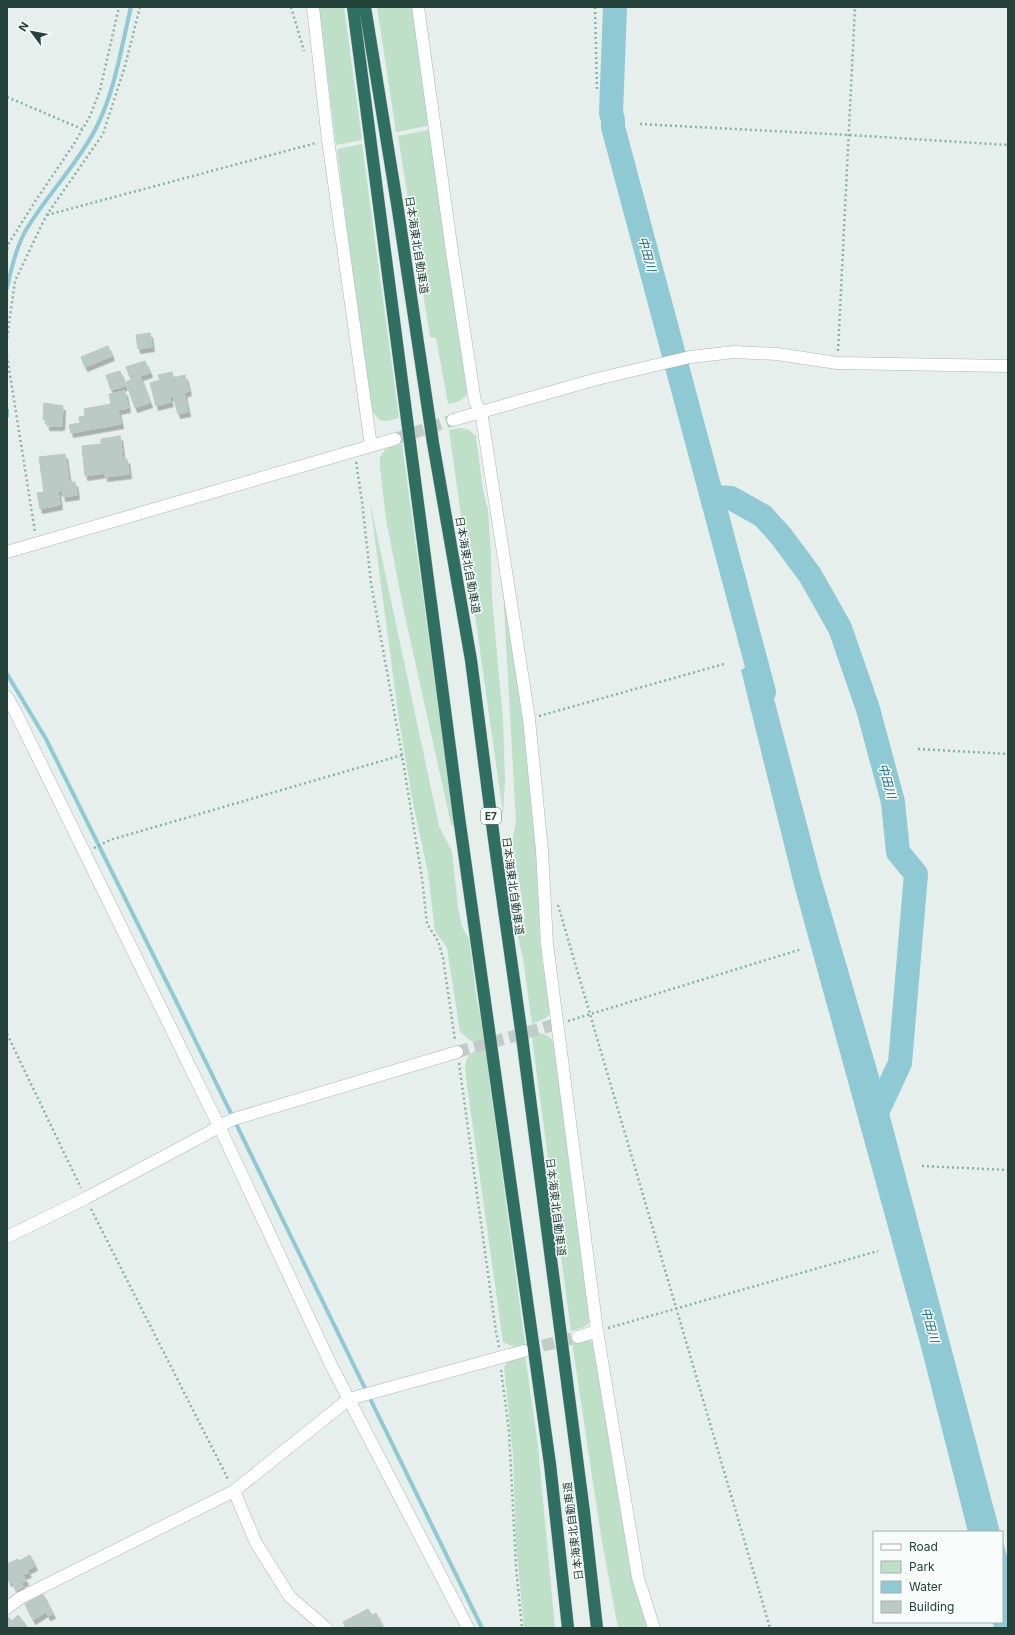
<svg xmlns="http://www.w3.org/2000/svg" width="1015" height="1635" viewBox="0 0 1015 1635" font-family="Inter,'Noto Sans JP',sans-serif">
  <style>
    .green { fill: #bfe0c8 }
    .water { fill: #8ec9d4 }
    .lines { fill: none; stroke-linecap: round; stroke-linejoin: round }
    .stream { stroke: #8ec9d4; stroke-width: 4 }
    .river { stroke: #8ec9d4; stroke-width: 24 }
    .building { fill: #bbcac4; stroke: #b8c9c2; filter: url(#shadow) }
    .minor-tunnel { stroke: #bfccc8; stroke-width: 12; stroke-dasharray: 12 6; stroke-linecap: butt }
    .minor-casing { stroke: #a8b8b2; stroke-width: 13 }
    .highway-casing { stroke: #c2cac8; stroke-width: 13 }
    .path { stroke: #86b3a5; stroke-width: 2.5; stroke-dasharray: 2 3; stroke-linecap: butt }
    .minor { stroke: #fff; stroke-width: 12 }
    .highway { stroke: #2f6f62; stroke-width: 12 }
    .labels { text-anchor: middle; stroke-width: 3; stroke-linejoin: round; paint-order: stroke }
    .shield { fill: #f7fbf9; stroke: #637a73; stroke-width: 1 }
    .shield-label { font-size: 10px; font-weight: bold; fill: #24423a }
    .street-label { font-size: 11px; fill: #24423a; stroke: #f7fbf9 }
    .water-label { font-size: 12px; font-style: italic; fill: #1c6f80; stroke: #f7fbf9 }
  </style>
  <defs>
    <filter id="shadow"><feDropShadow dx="2.5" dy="4.5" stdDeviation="0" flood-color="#0004"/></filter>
  </defs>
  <rect width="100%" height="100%" fill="#e6efeb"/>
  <path class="green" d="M 319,7 L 344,7 L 362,140 L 336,145 Z
    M 377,7 L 415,7 L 432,125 L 396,132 Z
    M 433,129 L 469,391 C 463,400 458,403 448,404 L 436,338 L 430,337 L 398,136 Z
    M 362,144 L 399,418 C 386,421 381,425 373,412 L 362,354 L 337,149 Z
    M 461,428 L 469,430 L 476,436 L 483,491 L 488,510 L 491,554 L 492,598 L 503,720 L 505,782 L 503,814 L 449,430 Z
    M 402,444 C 419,572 438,699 455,827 L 451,824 L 403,607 L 386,519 L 380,468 L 380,457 L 385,450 L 390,447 Z
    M 370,502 L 439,826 L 452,851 L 458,907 L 462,927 L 469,939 L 476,994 L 484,1038 L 471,1041 L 460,1032 L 447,948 L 435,931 L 428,873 L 413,803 L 399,720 Z
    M 503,589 L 526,722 L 544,913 L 539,929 L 542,960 L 551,1012 L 546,1018 L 532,1024 L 523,958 L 517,933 L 525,918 L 512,841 L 516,823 Z
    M 540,1033 C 546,1035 552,1037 554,1044 L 591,1321 L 584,1327 L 571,1331 L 533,1046 L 532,1035 Z
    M 485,1048 L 525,1344 L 514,1347 L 503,1342 L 467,1085 C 465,1065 461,1053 485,1048 Z
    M 585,1339 L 591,1341 L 595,1344 L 650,1628 L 618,1628 L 601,1536 L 572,1342 Z
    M 525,1354 L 538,1446 L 555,1628 L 524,1628 L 516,1544 L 513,1454 L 504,1368 L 507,1361 Z"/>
  <path class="water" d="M 763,657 L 820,874 L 883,1090 L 1000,1532 L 968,1532 L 921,1347 L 795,889 L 741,670 Z
    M 1002,1538 L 1008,1560 L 1008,1628 L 994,1628 L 993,1622 L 1002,1622 Z"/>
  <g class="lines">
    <path class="stream" d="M 7,288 C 11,269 16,247 26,230 C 47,195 76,166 95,130 C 115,92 121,48 131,7
      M 7,410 L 7,416
      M 7,674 L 46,739 L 179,1007 L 482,1628"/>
    <path class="river" d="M 615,7 L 611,113 L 613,120 L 613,127 L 764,692
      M 713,497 L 731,498 L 763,516 L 781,536 L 810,575 L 840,628 L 868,709 L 893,802 L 898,852 L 916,874 L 900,1063 L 874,1119"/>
  </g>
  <path class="building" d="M 150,333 L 152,347 L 138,349 L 136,335 Z
    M 108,346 L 112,356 L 85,367 L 81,357 Z
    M 145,361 L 150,373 L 140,376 L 150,403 L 135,408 L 126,382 L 131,380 L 126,367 Z
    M 120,371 L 125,386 L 111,390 L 106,375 Z
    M 172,372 L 173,378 L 185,375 L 189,391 L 184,393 L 188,412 L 178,414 L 173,396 L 169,397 L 171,402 L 156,406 L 150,383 L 160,380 L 158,375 Z
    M 125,391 L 128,408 L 118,410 L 121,424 L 71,433 L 69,425 L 80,423 L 79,417 L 85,416 L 84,409 L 111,404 L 109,394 Z
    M 44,403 L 63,406 L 62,426 L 47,426 L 47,420 L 43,419 Z
    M 120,436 L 123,460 L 127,459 L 129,474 L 105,477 L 105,473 L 85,476 L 82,446 L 101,444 L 101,439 Z
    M 65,454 L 69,482 L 75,482 L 77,495 L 63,497 L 62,490 L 58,491 L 60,505 L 40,509 L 37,493 L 44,492 L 39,457 Z
    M 30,1555 L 35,1566 L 27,1570 L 29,1573 L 23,1575 L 26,1581 L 21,1583 L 23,1587 L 16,1591 L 11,1581 L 9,1582 L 7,1577 L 7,1564 L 18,1559 L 19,1561 Z
    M 43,1594 L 53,1614 L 48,1616 L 46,1612 L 33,1620 L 25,1604 Z
    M 368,1609 L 372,1615 L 376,1613 L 383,1627 L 346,1628 L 343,1622 Z
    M 18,1615 L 26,1625 L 23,1628 L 7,1628 L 7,1616 L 12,1621 Z"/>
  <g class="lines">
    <path class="minor-tunnel" d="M 395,439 L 453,420
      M 457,1052 L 557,1024
      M 525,1350 L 578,1337"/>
    <g class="minor-casing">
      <path id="minor" d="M 313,7 L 328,140 L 371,446
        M 418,7 L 452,252 L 475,402 L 481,411 L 529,719 L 542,851 L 547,944 L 597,1331 L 638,1578 L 654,1628
        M 453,420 L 597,379 L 690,357 L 734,352 L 777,354 L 837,363 L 1008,366
        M 7,552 L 395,439
        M 7,697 L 15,711 L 219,1126 L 331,1365 L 468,1628
        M 7,1237 L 86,1198 L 210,1132 L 219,1126 L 234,1119 L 457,1052
        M 578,1337 L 597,1331
        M 234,1491 L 256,1543 L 290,1597 L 326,1628
        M 7,1608 L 20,1598 L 234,1491 L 349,1399 L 524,1351"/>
    </g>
    <g class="highway-casing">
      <path id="highway" d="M 353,7 L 459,817 L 550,1464 L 568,1628
        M 365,7 L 398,210 L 433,443 L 471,660 L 494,839 L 522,1037 L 584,1512 L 597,1628"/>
    </g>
    <path class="path" d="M 291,7 L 304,51
      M 595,7 L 597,91
      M 7,97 L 82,129
      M 640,124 L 849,135 L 1008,145
      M 47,215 L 316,143
      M 7,249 L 9,243 L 36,200 L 74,144 L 90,116 L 100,90 L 119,7
      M 7,338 L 15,281 L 46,216 L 103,134 L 125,66 L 140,7
      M 838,351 L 855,7
      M 7,356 L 35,532
      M 356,462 L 362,501 L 371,583 L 402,755 L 422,878 L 427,924 L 438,941 L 443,958 L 455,1040
      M 539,716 L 724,664
      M 918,749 L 1008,754
      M 94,848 L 110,840 L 402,755
      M 558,905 L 770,1628
      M 568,1021 L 802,949
      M 7,1034 L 81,1188
      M 459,1063 L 496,1332 L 499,1347
      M 922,1166 L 1008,1170
      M 91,1209 L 229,1481
      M 608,1328 L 878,1251
      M 501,1370 L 509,1431 L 516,1567 L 522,1628"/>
    <use href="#minor" class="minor"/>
    <use href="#highway" class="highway"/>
  </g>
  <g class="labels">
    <rect class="shield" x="481" y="808" width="20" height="16" rx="3"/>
    <g class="shield-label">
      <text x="491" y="820">E7</text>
    </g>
    <g class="street-label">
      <text transform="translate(417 245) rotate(81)" y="4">日本海東北自動車道</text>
      <text transform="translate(468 565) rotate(80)" y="4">日本海東北自動車道</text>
      <text transform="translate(513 886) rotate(82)" y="4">日本海東北自動車道</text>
      <text transform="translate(556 1207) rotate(83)" y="4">日本海東北自動車道</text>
      <text transform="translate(573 1531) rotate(-97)" y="4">日本海東北自動車道</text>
    </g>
    <g class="water-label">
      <text transform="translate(647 254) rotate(75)" y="4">中田川</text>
      <text transform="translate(887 781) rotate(75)" y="4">中田川</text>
      <text transform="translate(930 1325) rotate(75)" y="4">中田川</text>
    </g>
  </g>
  <rect width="1015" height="1635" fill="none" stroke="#24423a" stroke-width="16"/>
  <rect x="873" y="1531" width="130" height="92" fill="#f7fbf9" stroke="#a3b1ad"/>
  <rect x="881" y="1544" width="20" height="6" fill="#ffffff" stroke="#a3b1ad"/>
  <text x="909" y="1551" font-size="12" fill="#24423a">Road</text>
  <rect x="881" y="1561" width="20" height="12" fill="#bfe0c8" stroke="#a3b1ad"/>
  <text x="909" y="1571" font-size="12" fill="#24423a">Park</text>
  <rect x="881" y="1581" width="20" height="12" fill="#8ec9d4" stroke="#a3b1ad"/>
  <text x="909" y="1591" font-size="12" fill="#24423a">Water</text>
  <rect x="881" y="1601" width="20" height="12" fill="#bbcac4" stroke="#a3b1ad"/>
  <text x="909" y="1611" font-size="12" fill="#24423a">Building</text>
  <g transform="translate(32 32) rotate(302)" stroke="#f7fbf9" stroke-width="3" paint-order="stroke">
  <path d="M0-3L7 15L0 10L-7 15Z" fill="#24423a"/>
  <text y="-6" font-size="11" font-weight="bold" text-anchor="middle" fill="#24423a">N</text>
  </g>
</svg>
